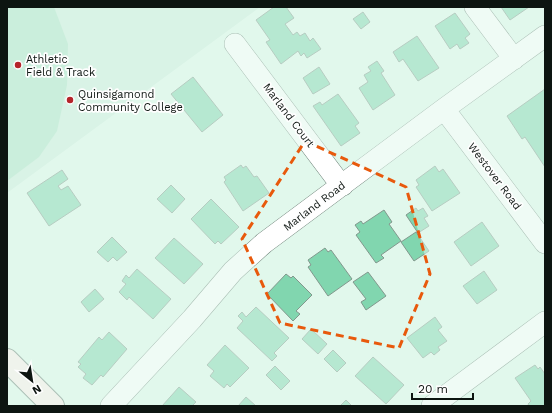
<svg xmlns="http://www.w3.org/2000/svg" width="552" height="413" viewBox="0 0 552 413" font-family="'Work Sans',sans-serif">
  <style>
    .built { fill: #ceeddd }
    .green { fill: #aee2c8 }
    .building { fill: #81d6af; stroke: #82988d }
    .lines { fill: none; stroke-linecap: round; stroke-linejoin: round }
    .street-casing { stroke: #687c72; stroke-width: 22 }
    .secondary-casing { stroke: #687c72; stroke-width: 24 }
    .street { stroke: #fff; stroke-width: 21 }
    .secondary { stroke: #ffeeec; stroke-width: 22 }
    .marked { fill: none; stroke: #e8590c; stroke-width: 3; stroke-dasharray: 8 5; stroke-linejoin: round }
    .poi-dot { fill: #b5242a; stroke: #fefefe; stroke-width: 1.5 }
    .labels { text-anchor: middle; stroke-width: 3.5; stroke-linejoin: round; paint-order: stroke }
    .poi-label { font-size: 11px; fill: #0d1511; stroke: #fefefe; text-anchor: start }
    .street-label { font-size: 11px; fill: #0d1511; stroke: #fefefe }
  </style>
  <rect width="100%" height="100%" fill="#e1f8ec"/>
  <path class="built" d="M 7,7 L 260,7 L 7,193 Z"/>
  <path class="green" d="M 7,7 L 54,7 L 68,44 L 67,85 L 57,131 L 39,157 L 7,181 Z"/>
  <path class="building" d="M 274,7 L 286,7 L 294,18 L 285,24 L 293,35 L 297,32 L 300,36 L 305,33 L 310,41 L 313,38 L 321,49 L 307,58 L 304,53 L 301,56 L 298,51 L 281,64 L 266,42 L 270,40 L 256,20 Z
    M 501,7 L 529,7 L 510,20 Z
    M 363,12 L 370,22 L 361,29 L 353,19 Z
    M 455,13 L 470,34 L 465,38 L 469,43 L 460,49 L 457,44 L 450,49 L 435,26 Z
    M 417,36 L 439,68 L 418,81 L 403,59 L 399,62 L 393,52 Z
    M 377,61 L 384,71 L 381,73 L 395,95 L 373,110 L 359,88 L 368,82 L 364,75 L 371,71 L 368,67 Z
    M 319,67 L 330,84 L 313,94 L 303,78 Z
    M 193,77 L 223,115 L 202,132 L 171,94 Z
    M 545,89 L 545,167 L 525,137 L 522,139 L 507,116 Z
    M 338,94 L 359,123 L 355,126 L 360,133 L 341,146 L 313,106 L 320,102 L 322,105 Z
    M 241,165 L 243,168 L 246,166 L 254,177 L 257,176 L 269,193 L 243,211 L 224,182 L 226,180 L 224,177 Z
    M 435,166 L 439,172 L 443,169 L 460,193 L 432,211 L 416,187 L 419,185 L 416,180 Z
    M 62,170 L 68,179 L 58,186 L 61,190 L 68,186 L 81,205 L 49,226 L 27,193 Z
    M 171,185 L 185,199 L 172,213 L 157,199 Z
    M 211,199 L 239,227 L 221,244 L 218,241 L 215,244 L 191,219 Z
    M 416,208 L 418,211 L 423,208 L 428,216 L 424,218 L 429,226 L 418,233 L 406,215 Z
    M 384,210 L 392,222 L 389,224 L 401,241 L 381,255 L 384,258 L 376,263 L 356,235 L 360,232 L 355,225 L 361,221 L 363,224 Z
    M 482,222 L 499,246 L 471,266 L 454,242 Z
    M 416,232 L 429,251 L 414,261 L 401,242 Z
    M 112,237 L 127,252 L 117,261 L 113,257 L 108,262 L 97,252 Z
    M 174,238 L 203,264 L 184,284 L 155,258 Z
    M 325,248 L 328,252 L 331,250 L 352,279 L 328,296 L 308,267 L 311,265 L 308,260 Z
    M 137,269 L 171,299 L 153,319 L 129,297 L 127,300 L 119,292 L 126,284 L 122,281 L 126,275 L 129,278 Z
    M 484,271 L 497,290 L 477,304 L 463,286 Z
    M 368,272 L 386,296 L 366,310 L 361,302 L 366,299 L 353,282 Z
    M 286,274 L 291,278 L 293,276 L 312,295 L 296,311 L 300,314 L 293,321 L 267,294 Z
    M 95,289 L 104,299 L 89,312 L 81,302 Z
    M 256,307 L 289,338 L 274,353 L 277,356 L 272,361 L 237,328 L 243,321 L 238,316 L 242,312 L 246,317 Z
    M 435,317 L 442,327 L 438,330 L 447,341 L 438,347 L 440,350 L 434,355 L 431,352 L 423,358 L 407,338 Z
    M 311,329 L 327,344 L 318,354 L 302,339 Z
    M 109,332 L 127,349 L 103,377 L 101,375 L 92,385 L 83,378 L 86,374 L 78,367 L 81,364 L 78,362 L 99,337 L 102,340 Z
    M 225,345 L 249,368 L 230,387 L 227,384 L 224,388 L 210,376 L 214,371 L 207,365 Z
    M 333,350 L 346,363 L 337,372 L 324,359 Z
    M 373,357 L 404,385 L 386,404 L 355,376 Z
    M 535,365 L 538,369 L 540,367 L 545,374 L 545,406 L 529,406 L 528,404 L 531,401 L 515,378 Z
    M 275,366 L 290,381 L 281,390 L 266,375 Z
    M 179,387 L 196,402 L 192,406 L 162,406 Z
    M 246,397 L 256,406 L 238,406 Z
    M 346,400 L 352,406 L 340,406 Z"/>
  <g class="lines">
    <g class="street-casing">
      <path id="street" d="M 475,7 L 514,59
        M 235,44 L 341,185 L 343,185
        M 444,109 L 545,243
        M 111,406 L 192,319 L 233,271 L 264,243 L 444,109 L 545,36
        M 432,406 L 545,322"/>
    </g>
    <g class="secondary-casing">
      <path id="secondary" d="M 7,360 L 53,406"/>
    </g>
    <use href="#street" class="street"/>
    <use href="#secondary" class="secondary"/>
  </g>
  <path d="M0 0H552V413H0ZM 305,141 L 406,187 L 430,274 L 399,348 L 280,323 L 242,239 Z" fill="#e1f8ec" fill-opacity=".55" fill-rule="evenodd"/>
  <path class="marked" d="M 305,141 L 406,187 L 430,274 L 399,348 L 280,323 L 242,239 Z"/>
  <g class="poi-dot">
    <circle cx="18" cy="65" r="4"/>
    <circle cx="70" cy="100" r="4"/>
  </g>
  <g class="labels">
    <g class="poi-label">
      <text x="26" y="63">Athletic<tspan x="26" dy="13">Field &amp; Track</tspan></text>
      <text x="78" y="98">Quinsigamond<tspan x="78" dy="13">Community College</tspan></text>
    </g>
    <g class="street-label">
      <text transform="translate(289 115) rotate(53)" y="4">Marland Court</text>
      <text transform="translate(495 176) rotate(53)" y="4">Westover Road</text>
      <text transform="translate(314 206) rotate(-37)" y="4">Marland Road</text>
    </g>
  </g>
  <rect width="552" height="413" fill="none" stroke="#0d1511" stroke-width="16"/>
  <g transform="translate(32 381) rotate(150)" stroke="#fefefe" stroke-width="3" paint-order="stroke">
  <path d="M0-3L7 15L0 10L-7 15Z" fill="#0d1511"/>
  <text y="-6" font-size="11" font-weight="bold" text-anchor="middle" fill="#0d1511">N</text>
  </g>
  <path d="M412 393v6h61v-6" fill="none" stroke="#0d1511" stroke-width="2"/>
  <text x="418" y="393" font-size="12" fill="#0d1511" stroke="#fefefe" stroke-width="3" paint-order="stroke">20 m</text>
</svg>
